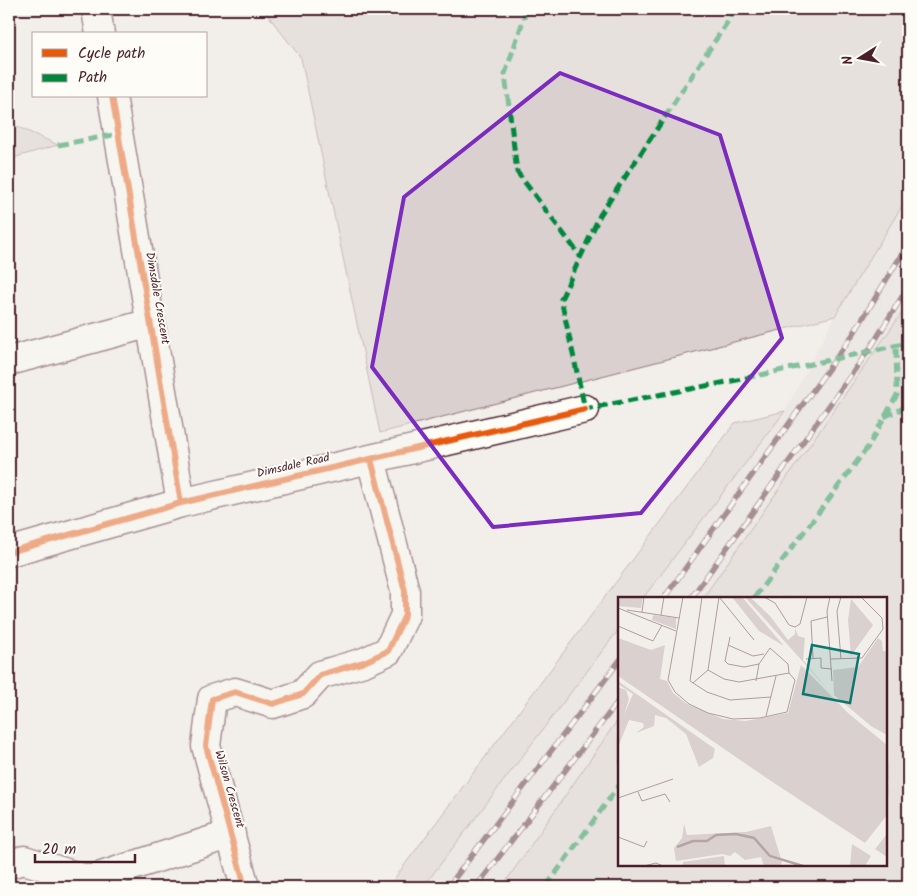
<svg xmlns="http://www.w3.org/2000/svg" width="917" height="896" viewBox="0 0 917 896" font-family="Kalam,sans-serif">
  <style>
    .built { fill: #e5dfdd }
    .green { fill: #d9d0cf; stroke: #92787d }
    .lines { fill: none; stroke-linecap: round; stroke-linejoin: round }
    .street-casing { stroke: #4a1f2b; stroke-width: 31 }
    .street { stroke: #fdfcf7; stroke-width: 28 }
    .rail-casing { stroke: #4a1f2b; stroke-width: 5.5 }
    .rail { stroke: #fdfcf7; stroke-width: 4; stroke-dasharray: 11; stroke-linecap: butt }
    .quiet { stroke: #00873e; stroke-width: 5; stroke-dasharray: 10 5; stroke-linecap: butt }
    .cycleway-casing { stroke: #fdfcf7; stroke-width: 9 }
    .cycleway { stroke: #e8590c; stroke-width: 6 }
    .marked { fill: none; stroke: #7b2cbf; stroke-width: 4; stroke-linejoin: round }
    .labels { text-anchor: middle; stroke-width: 4; stroke-linejoin: round; paint-order: stroke }
    .street-label { font-size: 12px; fill: #4a1f2b; stroke: #fdfcf7 }
    .inset-river { fill: none; stroke: #b7a5a6; stroke-width: 2.5 }
    .inset-road { fill: none; stroke: #af9c9e; stroke-width: 1 }
    .view { fill: #0f766e; fill-opacity: 0.15; stroke: #0f766e; stroke-width: 2.5 }
    .inset-edge { fill: none; stroke: #4a1f2b; stroke-width: 2.5 }
  </style>
  <rect width="100%" height="100%" fill="#f2efeb"/>
  <filter id="ink" filterUnits="userSpaceOnUse"><feTurbulence type="fractalNoise" baseFrequency=".02" numOctaves="2"/><feDisplacementMap in="SourceGraphic" scale="10" xChannelSelector="R" yChannelSelector="G"/><feConvolveMatrix kernelMatrix="1 2 1 2 8 2 1 2 1" color-interpolation-filters="sRGB"/></filter>
  <g filter="url(#ink)">
    <path class="built" d="M 908,196 L 908,304 L 703,598 L 643,598 L 785,411 L 835,316 Z
      M 619,629 L 619,718 L 502,887 L 423,887 Z"/>
    <path class="green" d="M 263,9 L 908,9 L 908,196 L 835,316 L 380,433 L 301,58 Z
      M 9,123 L 58,145 L 9,159 Z
      M 908,304 L 908,887 L 502,887 L 619,718 L 620,865 L 886,865 L 886,598 L 703,598 Z
      M 785,411 L 643,598 L 620,598 L 619,629 L 423,887 L 388,887 L 735,423 Z"/>
    <g class="lines">
      <g class="street-casing">
        <path id="street" d="M 96,9 L 100,34
          M 112,96 L 181,503
          M 9,361 L 151,323
          M 9,552 L 181,503 L 585,409
          M 9,864 L 24,860 L 89,880 L 231,834
          M 245,887 L 206,746 L 212,699 L 235,692 L 273,704 L 303,694 L 320,675 L 364,662 L 388,651 L 405,615 L 405,591 L 371,459"/>
      </g>
      <use href="#street" class="street"/>
      <g class="rail-casing">
        <path id="rail" d="M 664,598 L 854,333 L 908,244
          M 691,598 L 871,347 L 908,287
          M 448,887 L 620,660
          M 476,887 L 620,699"/>
      </g>
      <use href="#rail" class="rail"/>
      <path class="quiet" d="M 527,9 L 505,74 L 517,172 L 581,257
        M 736,9 L 600,215 L 561,299 L 585,409 L 737,380 L 908,343
        M 58,145 L 119,134
        M 884,417 L 908,406
        M 754,598 L 868,447 L 897,395 L 896,346
        M 547,887 L 550,881 L 620,784"/>
      <g class="cycleway-casing">
        <path id="cycleway" d="M 112,96 L 181,503
          M 9,552 L 181,503 L 585,409
          M 245,887 L 206,746 L 212,699 L 235,692 L 273,704 L 303,694 L 320,675 L 364,662 L 388,651 L 405,615 L 405,591 L 371,459"/>
      </g>
      <use href="#cycleway" class="cycleway"/>
    </g>
  </g>
  <path d="M0 0H917V896H0ZM 560,73 L 720,135 L 782,338 L 641,513 L 493,527 L 372,367 L 404,197 Z" fill="#f2efeb" fill-opacity=".55" fill-rule="evenodd"/>
  <path class="marked" d="M 560,73 L 720,135 L 782,338 L 641,513 L 493,527 L 372,367 L 404,197 Z"/>
  <g class="labels">
    <g class="street-label">
      <text transform="translate(158 298) rotate(80)" y="4">Dimsdale Crescent</text>
      <text transform="translate(293 465) rotate(-13)" y="4">Dimsdale Road</text>
      <text transform="translate(230 789) rotate(74)" y="4">Wilson Crescent</text>
    </g>
  </g>
  <g transform="translate(618 597)">
    <rect width="269" height="269" fill="#f2efeb"/>
    <path d="M 0,0 L 25,0 L 23,11 L 0,9 ZM 114,0 L 124,0 L 166,49 L 141,34 ZM 127,0 L 132,0 L 152,19 L 170,43 L 177,37 L 177,31 L 180,39 L 187,41 L 185,63 L 212,95 ZM 233,2 L 255,28 L 233,59 L 230,23 ZM 35,18 L 58,21 L 58,32 L 34,23 ZM 0,41 L 33,53 L 47,48 L 42,82 L 49,84 L 55,96 L 69,107 L 105,122 L 128,124 L 170,116 L 183,68 L 230,116 L 269,148 L 269,218 L 247,246 L 147,180 L 0,79 ZM 260,41 L 264,44 L 265,54 L 269,54 L 269,138 L 253,129 L 216,98 L 215,73 L 240,70 ZM 0,84 L 97,152 L 95,161 L 81,170 L 68,137 L 48,121 L 37,118 L 36,129 L 18,136 L 26,130 L 25,126 L 11,123 L 0,150 L 0,90 L 8,93 L 11,102 L 6,118 L 15,97 L 0,87 ZM 66,227 L 69,238 L 128,235 L 153,229 L 164,265 L 162,269 L 146,269 L 143,260 L 127,263 L 117,255 L 112,259 L 104,257 L 58,264 L 56,251 L 64,241 ZM 269,237 L 269,260 L 257,252 ZM 234,247 L 253,259 L 247,269 L 232,269 ZM 106,259 L 107,269 L 65,269 L 65,265 Z" fill="#d9d0cf"/>
    <path class="inset-river" d="M 59,250 L 75,244 L 89,244 L 98,238 L 118,237 L 136,241 L 152,259 L 185,269"/>
    <path class="inset-road" d="M 65,0 L 50,83 L 57,95 L 71,107 L 90,116 L 115,122 L 142,121 L 169,115 L 177,83 L 171,76M 84,0 L 72,84 L 89,95 L 112,103 L 153,100M 146,0 L 157,6 L 171,28 L 177,30 L 182,27 L 189,0M 212,0 L 209,14 L 214,84M 223,0 L 219,14 L 223,62M 102,1 L 136,43M 0,11 L 58,34M 9,13 L 61,21M 24,15 L 26,0M 43,18 L 46,0M 0,29 L 35,44 L 44,28M 112,40 L 107,64 L 110,67 L 126,70 L 141,67M 110,48 L 135,59 L 146,57M 195,61 L 193,24 L 209,20M 188,62 L 203,61 L 203,71 L 214,72M 213,62 L 244,61 L 265,32 L 264,21 L 243,0M 90,73 L 106,82 L 121,85 L 171,76M 90,73 L 101,0M 138,84 L 141,67 L 152,51 L 170,67 L 171,76M 75,86 L 90,73M 148,119 L 158,79M 20,195 L 24,204 L 47,197 L 52,205M 0,201 L 55,182M 0,240 L 26,250 L 29,244M 26,269 L 38,266 L 45,269"/>
    <path class="view" d="M 194,48 L 241,57 L 232,106 L 185,97 Z"/>
    <rect width="269" height="269" class="inset-edge"/>
  </g>
  <rect width="917" height="896" fill="none" stroke="#fdfcf7" stroke-width="30"/>
  <rect x="15" y="15" width="887" height="866" fill="none" stroke="#4a1f2b" stroke-width="2" filter="url(#ink)"/>
  <rect x="32" y="32" width="175" height="65" fill="#fdfcf7" stroke="#b5a4a5"/>
  <rect x="42" y="49" width="25" height="8" fill="#e8590c" stroke="#b5a4a5"/>
  <text x="78" y="58" font-size="15" fill="#4a1f2b">Cycle path</text>
  <rect x="42" y="74" width="25" height="8" fill="#00873e" stroke="#b5a4a5"/>
  <text x="78" y="82" font-size="15" fill="#4a1f2b">Path</text>
  <g transform="translate(860 58) rotate(259)" stroke="#fdfcf7" stroke-width="4" paint-order="stroke">
  <path d="M0-4L9 19L0 12L-9 19Z" fill="#4a1f2b"/>
  <text y="-8" font-size="14" font-weight="bold" text-anchor="middle" fill="#4a1f2b">N</text>
  </g>
  <path d="M35 854v8h100v-8" fill="none" stroke="#4a1f2b" stroke-width="2.5"/>
  <text x="42" y="854" font-size="15" fill="#4a1f2b" stroke="#fdfcf7" stroke-width="4" paint-order="stroke">20 m</text>
</svg>
